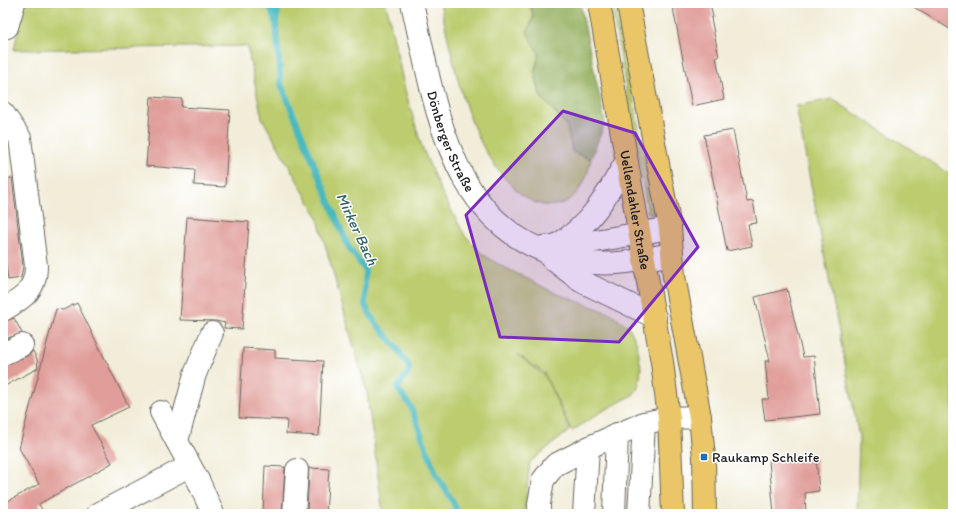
<svg xmlns="http://www.w3.org/2000/svg" width="956" height="517" viewBox="0 0 956 517" font-family="Itim,sans-serif">
  <style>
    .green { fill: #bccc6e; stroke: #6c7445 }
    .forest { fill: #95b061; stroke: #58663e }
    .lines { fill: none; stroke-linecap: round; stroke-linejoin: round }
    .stream { stroke: #4ab9bf; stroke-width: 6 }
    .building { fill: #e09d99 }
    .minor-casing { stroke: #67655e; stroke-width: 24 }
    .major-casing { stroke: #67655e; stroke-width: 24 }
    .minor { stroke: #fff; stroke-width: 22 }
    .major { stroke: #eac669; stroke-width: 22 }
    .marked { fill: #7b2cbf; fill-opacity: 0.2; stroke: #7b2cbf; stroke-width: 3; stroke-linejoin: round }
    .poi-dot { fill: #1f6fb2; stroke: #fff; stroke-width: 1.5 }
    .labels { text-anchor: middle; stroke-width: 3; stroke-linejoin: round; paint-order: stroke }
    .street-label { font-size: 14px; fill: #1c1c1c; stroke: #fff }
    .poi-label { font-size: 14px; fill: #1c1c1c; stroke: #fff; text-anchor: start }
    .water-label { font-size: 15px; font-style: italic; fill: #316365; stroke: #fff }
  </style>
  <rect width="100%" height="100%" fill="#fff"/>
  <filter id="ink" filterUnits="userSpaceOnUse"><feTurbulence type="fractalNoise" baseFrequency=".025" numOctaves="2"/><feDisplacementMap in="SourceGraphic" scale="8" xChannelSelector="R" yChannelSelector="G"/><feConvolveMatrix kernelMatrix="1 2 1 2 8 2 1 2 1" color-interpolation-filters="sRGB"/></filter>
  <filter id="wash" filterUnits="userSpaceOnUse"><feTurbulence type="fractalNoise" baseFrequency=".012" numOctaves="4" result="noise"/><feDisplacementMap in="SourceGraphic" scale="16" xChannelSelector="R" yChannelSelector="G"/><feGaussianBlur stdDeviation="0.9" result="paint"/><feColorMatrix in="noise" values="0 0 0 0 0 0 0 0 0 0 0 0 0 0 0 0 0 1.4 0 .05"/><feComposite in="paint" operator="in"/></filter>
  <g filter="url(#wash)">
    <rect width="100%" height="100%" fill="#f2edd9"/>
    <path class="green" d="M 23,3 L 386,3 L 405,90 L 422,147 L 440,189 L 464,234 L 481,253 L 498,264 L 555,293 L 612,314 L 629,327 L 637,344 L 641,368 L 639,387 L 633,395 L 601,412 L 572,431 L 544,373 L 517,354 L 545,376 L 570,430 L 530,462 L 524,514 L 383,514 L 367,393 L 317,216 L 262,118 L 247,46 L 14,50 Z
      M 440,3 L 529,3 L 533,17 L 528,31 L 534,47 L 540,53 L 534,71 L 540,96 L 567,126 L 572,152 L 591,160 C 587,179 577,202 556,205 C 539,208 524,198 513,187 C 465,140 455,66 440,3 Z
      M 611,3 L 616,3 L 654,213 L 648,213 Z
      M 832,99 L 953,176 L 953,514 L 857,514 L 859,437 L 796,106 Z"/>
    <path class="forest" d="M 530,3 L 580,3 L 605,123 L 591,159 L 573,152 L 566,124 L 541,97 L 535,72 L 539,53 L 534,47 L 527,32 L 534,16 Z"/>
    <g class="lines">
      <path class="stream" d="M 279,3 L 276,24 L 281,84 L 348,246 L 365,270 L 365,305 L 374,321 L 397,348 L 409,367 L 407,375 L 397,388 L 411,407 L 436,474 L 452,500 L 458,514
        M 269,5 L 276,24"/>
    </g>
    <g id="blocks">
      <path class="building" d="M 672,3 L 710,3 L 713,17 L 711,18 L 719,57 L 716,57 L 724,99 L 692,106 Z
        M 907,3 L 953,3 L 953,31 Z
        M 151,97 L 182,99 L 181,107 L 230,110 L 225,187 L 194,185 L 195,170 L 146,166 Z
        M 733,130 L 747,202 L 753,201 L 757,223 L 748,224 L 752,246 L 727,251 L 704,135 Z
        M 12,178 L 23,266 L 21,278 L 8,280 L 3,245 L 3,179 Z
        M 187,217 L 249,222 L 242,329 L 224,328 L 225,323 L 216,321 L 180,320 Z
        M 787,289 L 803,357 L 814,356 L 820,414 L 765,420 L 762,399 L 769,399 L 765,361 L 770,361 L 755,297 Z
        M 77,303 L 129,407 L 91,425 L 112,463 L 39,504 L 44,514 L 3,514 L 3,504 L 39,484 L 19,448 L 56,309 L 63,310 Z
        M 14,318 L 22,333 L 5,339 L 3,336 L 3,322 Z
        M 243,348 L 275,350 L 275,358 L 323,361 L 319,436 L 286,434 L 287,420 L 239,418 Z
        M 33,351 L 37,359 L 38,368 L 3,387 L 3,366 L 27,356 Z
        M 799,458 L 799,460 L 816,458 L 819,491 L 805,493 L 806,514 L 774,514 L 769,461 Z
        M 265,466 L 285,467 L 282,514 L 263,514 Z
        M 309,468 L 329,469 L 326,514 L 307,514 Z"/>
    </g>
  </g>
  <g filter="url(#ink)">
    <use href="#blocks" fill-opacity="0" stroke="#67655e" stroke-width="1"/>
    <g class="lines">
      <g class="minor-casing">
        <g id="minor">
          <path id="s1" d="M 412,3 C 437,111 450,241 585,262 C 613,267 644,259 672,254"/>
          <path d="M 7,27 L 14,3"/>
          <path d="M 3,113 L 20,138 L 36,266 C 36,291 22,299 3,310"/>
          <path d="M 557,245 C 591,225 607,195 626,162"/>
          <path d="M 543,247 L 584,243 L 670,228"/>
          <path d="M 551,258 L 581,281 L 655,317"/>
          <path d="M 3,354 L 22,345"/>
          <path d="M 161,412 L 199,482 L 213,514"/>
          <path d="M 177,441 L 195,374 L 212,333"/>
          <path d="M 98,514 L 189,466"/>
          <path d="M 294,514 L 297,470"/>
          <path d="M 539,514 L 539,504 L 543,480 L 555,465 L 594,445 L 644,423 L 669,418 L 700,417"/>
          <path d="M 584,514 L 588,448"/>
          <path d="M 614,514 L 617,434"/>
          <path d="M 639,514 L 644,423"/>
        </g>
      </g>
      <g class="major-casing">
        <g id="major">
          <path id="s2" d="M 599,3 L 662,362 L 669,418 L 673,514"/>
          <path d="M 628,3 L 670,228 L 674,276 L 700,417 L 704,457 L 705,514"/>
        </g>
      </g>
      <use href="#minor" class="minor"/>
      <use href="#major" class="major"/>
    </g>
  </g>
  <path class="marked" d="M 563,111 L 635,133 L 698,247 L 619,342 L 500,337 L 466,215 Z"/>
  <rect class="poi-dot" x="700" y="453" width="8" height="8" rx="2"/>
  <g class="labels">
    <g class="street-label">
      <text dy="5" stroke="none"><textPath href="#s1" startOffset="144">Dönberger Straße</textPath></text>
      <text dy="5" stroke="none"><textPath href="#s2" startOffset="210">Uellendahler Straße</textPath></text>
    </g>
    <g class="poi-label">
      <text x="712" y="462">Raukamp Schleife</text>
    </g>
    <g class="water-label">
      <text transform="translate(357 229) rotate(65)" y="5">Mirker Bach</text>
    </g>
  </g>
  <rect width="956" height="517" fill="none" stroke="#fff" stroke-width="16"/>
</svg>
